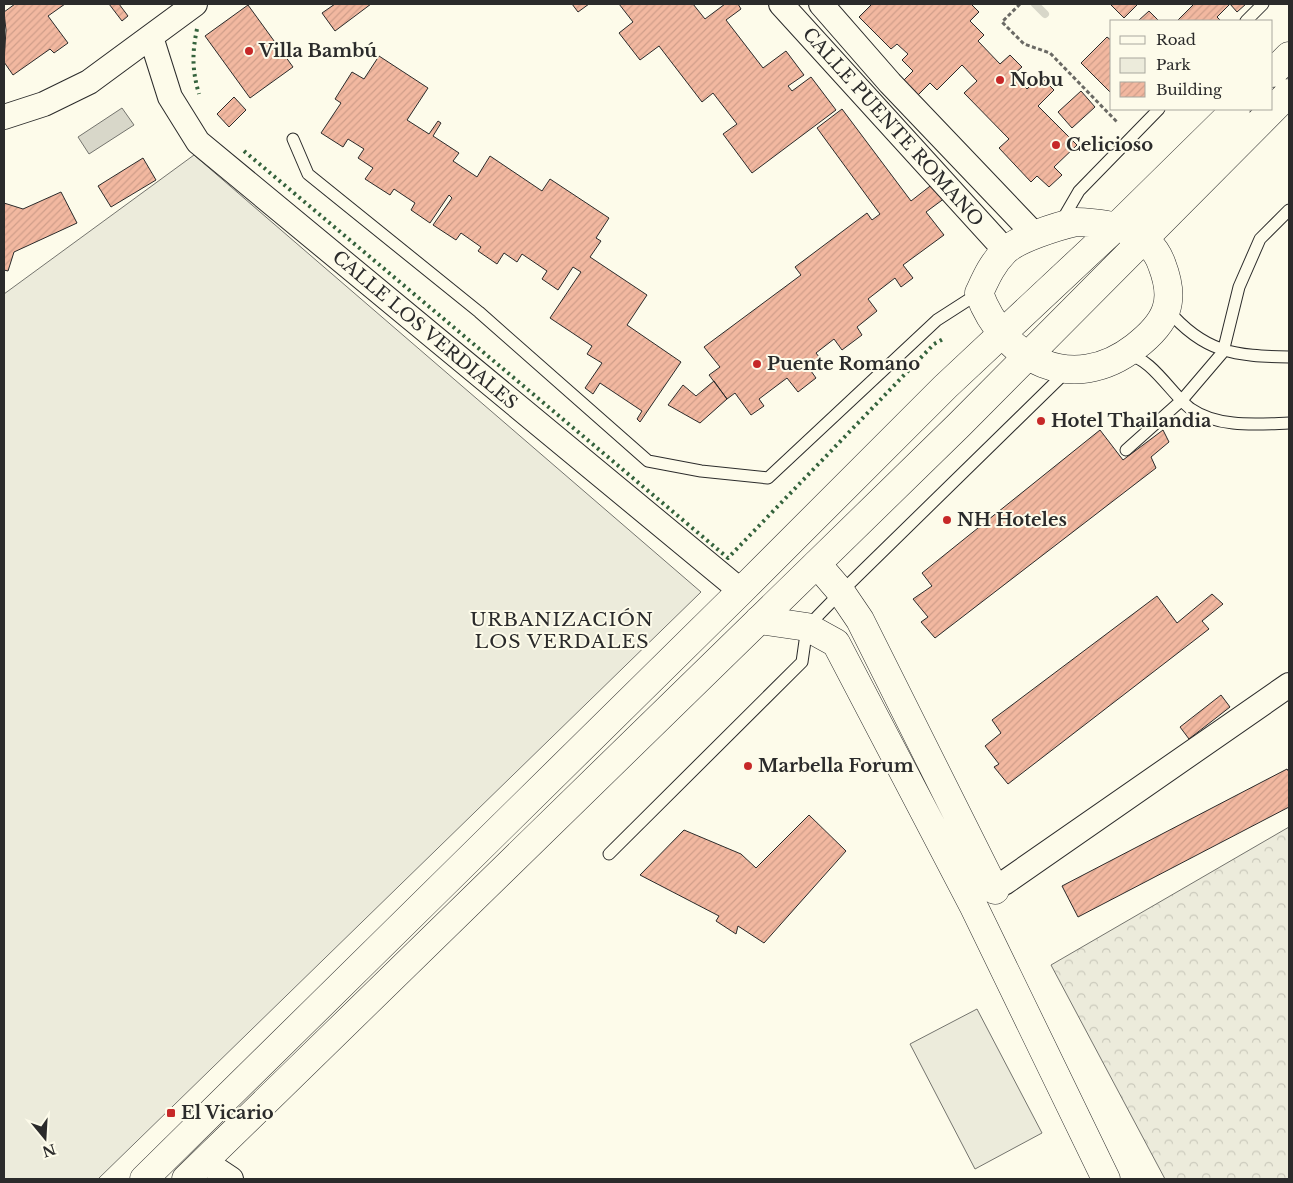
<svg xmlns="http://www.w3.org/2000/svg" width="1293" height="1183" viewBox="0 0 1293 1183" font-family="'Libre Baskerville',serif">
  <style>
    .green { fill: #ecebdb; stroke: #74746e }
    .forest { fill: url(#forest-crowns); stroke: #74746e }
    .water { fill: #d8d7c9; stroke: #74746e }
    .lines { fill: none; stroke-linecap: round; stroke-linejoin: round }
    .stream { stroke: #d8d7c9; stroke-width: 8 }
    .building { fill: url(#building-hatch); stroke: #2b2b2b }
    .lane-casing { stroke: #2b2b2b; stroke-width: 13 }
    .street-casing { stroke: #2b2b2b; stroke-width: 26 }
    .secondary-casing { stroke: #2b2b2b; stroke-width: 29 }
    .primary-casing { stroke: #2b2b2b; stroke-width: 29 }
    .path { stroke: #6a6964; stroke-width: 3; stroke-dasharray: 4 2.5; stroke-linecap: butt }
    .lane { stroke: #fdfbea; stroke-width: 11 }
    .street { stroke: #fdfbea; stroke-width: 24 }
    .secondary { stroke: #fdfbea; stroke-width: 28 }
    .primary { stroke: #fdfbea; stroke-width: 28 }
    .hedge { stroke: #34623c; stroke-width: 4; stroke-dasharray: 2.5 4; stroke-linecap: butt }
    .poi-dot { fill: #c62828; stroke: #fdfbea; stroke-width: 2 }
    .labels { text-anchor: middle; stroke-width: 4; stroke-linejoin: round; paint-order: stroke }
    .poi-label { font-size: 18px; font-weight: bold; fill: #2b2b2b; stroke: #fdfbea; text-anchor: start }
    .street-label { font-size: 18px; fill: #2b2b2b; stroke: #fdfbea }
    .neighbourhood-label { font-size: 19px; letter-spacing: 1px; fill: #2b2b2b; stroke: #fdfbea }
  </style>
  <defs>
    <pattern id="forest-crowns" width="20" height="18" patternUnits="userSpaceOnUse" patternTransform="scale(1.25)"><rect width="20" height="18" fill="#ecebdb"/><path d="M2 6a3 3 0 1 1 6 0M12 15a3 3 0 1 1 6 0" fill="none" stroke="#cbcabc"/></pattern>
    <pattern id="building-hatch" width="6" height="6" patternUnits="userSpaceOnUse" patternTransform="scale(1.25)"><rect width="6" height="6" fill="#f2b8a0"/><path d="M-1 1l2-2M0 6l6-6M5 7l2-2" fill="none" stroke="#d09e8a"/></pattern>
  </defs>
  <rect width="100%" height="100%" fill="#fdfbea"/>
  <path class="green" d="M 194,155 L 701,592 L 98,1179 L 4,1179 L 4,294 Z
    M 977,1009 L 1042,1133 L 975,1169 L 910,1044 Z"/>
  <path class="forest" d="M 1289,827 L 1289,1179 L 1165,1179 L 1051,965 Z"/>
  <path class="water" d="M 122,108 L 134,125 L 89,154 L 78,137 Z"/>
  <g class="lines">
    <path class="stream" d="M 1035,4 L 1045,14"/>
  </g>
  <path class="building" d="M 15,4 L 65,4 L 48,16 L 68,43 L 54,53 L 50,49 L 13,75 L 4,62 L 6,30 L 4,12 Z
    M 109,4 L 119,4 L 128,16 L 122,21 Z
    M 335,4 L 371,4 L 335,31 L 322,13 Z
    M 572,4 L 589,4 L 578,12 Z
    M 619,4 L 693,4 L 705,19 L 725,4 L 738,4 L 741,9 L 726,20 L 763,68 L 786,51 L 804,75 L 788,86 L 792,91 L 811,77 L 836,110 L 752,173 L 723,134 L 737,124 L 713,93 L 702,102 L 659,46 L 640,60 L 619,33 L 633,22 Z
    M 872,4 L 971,4 L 979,12 L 970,21 L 984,35 L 978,41 L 1000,64 L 1010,55 L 1022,67 L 1013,75 L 1027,89 L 1040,76 L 1054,90 L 1038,106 L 1077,145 L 1054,167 L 1062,175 L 1049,187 L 1037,176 L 1031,182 L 999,148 L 1009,139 L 964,93 L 977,81 L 962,65 L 937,90 L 930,83 L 918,95 L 904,80 L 913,71 L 902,60 L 908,54 L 897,44 L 891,49 L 859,17 Z
    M 1110,4 L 1138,4 L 1124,18 Z
    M 1192,4 L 1246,4 L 1237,12 L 1230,4 L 1217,17 L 1221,21 L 1177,21 L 1193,5 Z
    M 248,5 L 293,67 L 250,98 L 205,36 Z
    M 1149,11 L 1159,21 L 1138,21 Z
    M 1107,37 L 1112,41 L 1112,94 L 1081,63 Z
    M 379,56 L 428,88 L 407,120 L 429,134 L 438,121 L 441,123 L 433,136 L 459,153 L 453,161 L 477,177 L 490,156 L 542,191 L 550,179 L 609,218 L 596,238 L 601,241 L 590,257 L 647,295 L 627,325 L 681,362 L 640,422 L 637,419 L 642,411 L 600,383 L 593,394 L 585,388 L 602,363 L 587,354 L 592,346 L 550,318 L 581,272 L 573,267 L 558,290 L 542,279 L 547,271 L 522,254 L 517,262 L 504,253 L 497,264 L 478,251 L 481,247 L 461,233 L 456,240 L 433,225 L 452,198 L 449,195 L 430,223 L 411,210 L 415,203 L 394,189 L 390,195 L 365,179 L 373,168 L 358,158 L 364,149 L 348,139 L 343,147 L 321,133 L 341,103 L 335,99 L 352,72 L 364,79 Z
    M 1081,91 L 1095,107 L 1072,128 L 1058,112 Z
    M 234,97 L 246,110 L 229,127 L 217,114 Z
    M 842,109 L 911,201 L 934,183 L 945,198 L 926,212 L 944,235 L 903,265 L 913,278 L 901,287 L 895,278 L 868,299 L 877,311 L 857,327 L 862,335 L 842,350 L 834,339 L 816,353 L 823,362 L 811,371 L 816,378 L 798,392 L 787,378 L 759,399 L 764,406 L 751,415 L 735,393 L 727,399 L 709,375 L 720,367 L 704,347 L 801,275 L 795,267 L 867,213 L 872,220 L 880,214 L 817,128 Z
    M 143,158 L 156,180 L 111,207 L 98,186 Z
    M 61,192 L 77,223 L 14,252 L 8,271 L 4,270 L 4,203 L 23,209 Z
    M 714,381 L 727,399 L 700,423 L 668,405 L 683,385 L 696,396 Z
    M 1100,430 L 1123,460 L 1163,430 L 1169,442 L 1151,457 L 1156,468 L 935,638 L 921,622 L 928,617 L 913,599 L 932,586 L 922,573 Z
    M 1212,594 L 1223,604 L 1202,621 L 1209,629 L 1008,784 L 994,767 L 999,764 L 985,746 L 1001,733 L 992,720 L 1157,596 L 1177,623 Z
    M 1221,695 L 1230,707 L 1189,739 L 1180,727 Z
    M 1287,769 L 1289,772 L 1289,807 L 1078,917 L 1062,886 Z
    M 809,815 L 846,851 L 764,943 L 738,926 L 736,934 L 716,921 L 719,916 L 640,875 L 684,830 L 741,854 L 756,868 Z"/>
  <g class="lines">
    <g class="lane-casing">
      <path id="lane" d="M 1246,21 L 1263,4
        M 293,139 L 308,174 L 479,312 L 648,461 L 701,471 L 768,478 L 937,320 L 979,293
        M 1061,222 L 1079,191 L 1159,109
        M 1167,309 C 1204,353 1235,356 1289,357
        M 1128,356 C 1149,355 1173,396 1191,409 C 1218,428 1258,424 1289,423
        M 1126,450 L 1182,400 L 1223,352 L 1239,287 L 1260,239 L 1289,210
        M 609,854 L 802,662 L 807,627 L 841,592 L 1068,370"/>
    </g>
    <g class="street-casing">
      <path id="street" d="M 781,4 L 1005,250
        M 821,4 L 890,83 L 1035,235
        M 151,37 L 170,97 L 198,142 L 741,591
        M 4,117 L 44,104 L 89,82 L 195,4
        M 1004,883 L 1289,685
        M 204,1161 L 231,1179"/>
    </g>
    <g class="secondary-casing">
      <path id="secondary" d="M 817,564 L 841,592 L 860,620 L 995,890
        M 759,620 L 807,627 L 836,643 L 973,905 L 1106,1179"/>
    </g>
    <g class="primary-casing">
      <path id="primary" d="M 1272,73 L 1289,56
        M 1076,222 C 1109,223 1150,229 1162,265 C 1167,278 1171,296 1166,310 C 1161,325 1148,337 1135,347 C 1073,395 1004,361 979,293 C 986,278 992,264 1004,252 C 1016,239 1058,226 1076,222 Z
        M 144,1179 L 741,591 L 945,387 L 1117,226 L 1236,109
        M 186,1179 L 959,425 L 1289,93"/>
    </g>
    <path class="path" d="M 1020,4 L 1002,22 L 1024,44 L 1050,53 L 1118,123"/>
    <use href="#lane" class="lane"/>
    <use href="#street" class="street"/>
    <use href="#secondary" class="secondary"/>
    <use href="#primary" class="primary"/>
    <path class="hedge" d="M 197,29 C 192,53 192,70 199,94
      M 244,151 L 728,558 L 934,344 L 945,338"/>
  </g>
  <g class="poi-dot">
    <circle cx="249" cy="51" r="5"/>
    <circle cx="1000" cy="80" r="5"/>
    <circle cx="1056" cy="145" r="5"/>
    <circle cx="757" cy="364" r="5"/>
    <circle cx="1041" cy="421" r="5"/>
    <circle cx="947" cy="520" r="5"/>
    <circle cx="748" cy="766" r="5"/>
    <rect x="166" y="1108" width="10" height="10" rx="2.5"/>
  </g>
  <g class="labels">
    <g class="poi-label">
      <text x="259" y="57">Villa Bambú</text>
      <text x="1010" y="86">Nobu</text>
      <text x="1066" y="151">Celicioso</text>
      <text x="767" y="370">Puente Romano</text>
      <text x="1051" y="427">Hotel Thailandia</text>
      <text x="957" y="526">NH Hoteles</text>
      <text x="758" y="772">Marbella Forum</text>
      <text x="181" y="1119">El Vicario</text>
    </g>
    <g class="street-label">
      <text transform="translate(893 127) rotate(48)" y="6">CALLE PUENTE ROMANO</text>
      <text transform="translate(425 330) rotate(40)" y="6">CALLE LOS VERDIALES</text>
    </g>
    <g class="neighbourhood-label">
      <text x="562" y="626">URBANIZACIÓN<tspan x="562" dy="22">LOS VERDALES</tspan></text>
    </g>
  </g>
  <rect width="1293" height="1183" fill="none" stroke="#2b2b2b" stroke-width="10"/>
  <rect x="1110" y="20" width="162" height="90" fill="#fdfbea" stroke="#a9a89e"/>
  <rect x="1120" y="36" width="25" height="8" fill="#fdfbea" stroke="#a9a89e"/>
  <text x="1156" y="45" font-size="15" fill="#2b2b2b">Road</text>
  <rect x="1120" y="58" width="25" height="15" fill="#ecebdb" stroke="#a9a89e"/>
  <text x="1156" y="70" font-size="15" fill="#2b2b2b">Park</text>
  <rect x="1120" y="82" width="25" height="15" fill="url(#building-hatch)" stroke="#a9a89e"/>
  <text x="1156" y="95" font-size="15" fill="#2b2b2b">Building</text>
  <g transform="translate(45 1138) rotate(162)" stroke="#fdfbea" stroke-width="4" paint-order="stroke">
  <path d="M0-4L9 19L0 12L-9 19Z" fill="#2b2b2b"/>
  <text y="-8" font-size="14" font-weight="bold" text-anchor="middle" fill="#2b2b2b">N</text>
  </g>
</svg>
